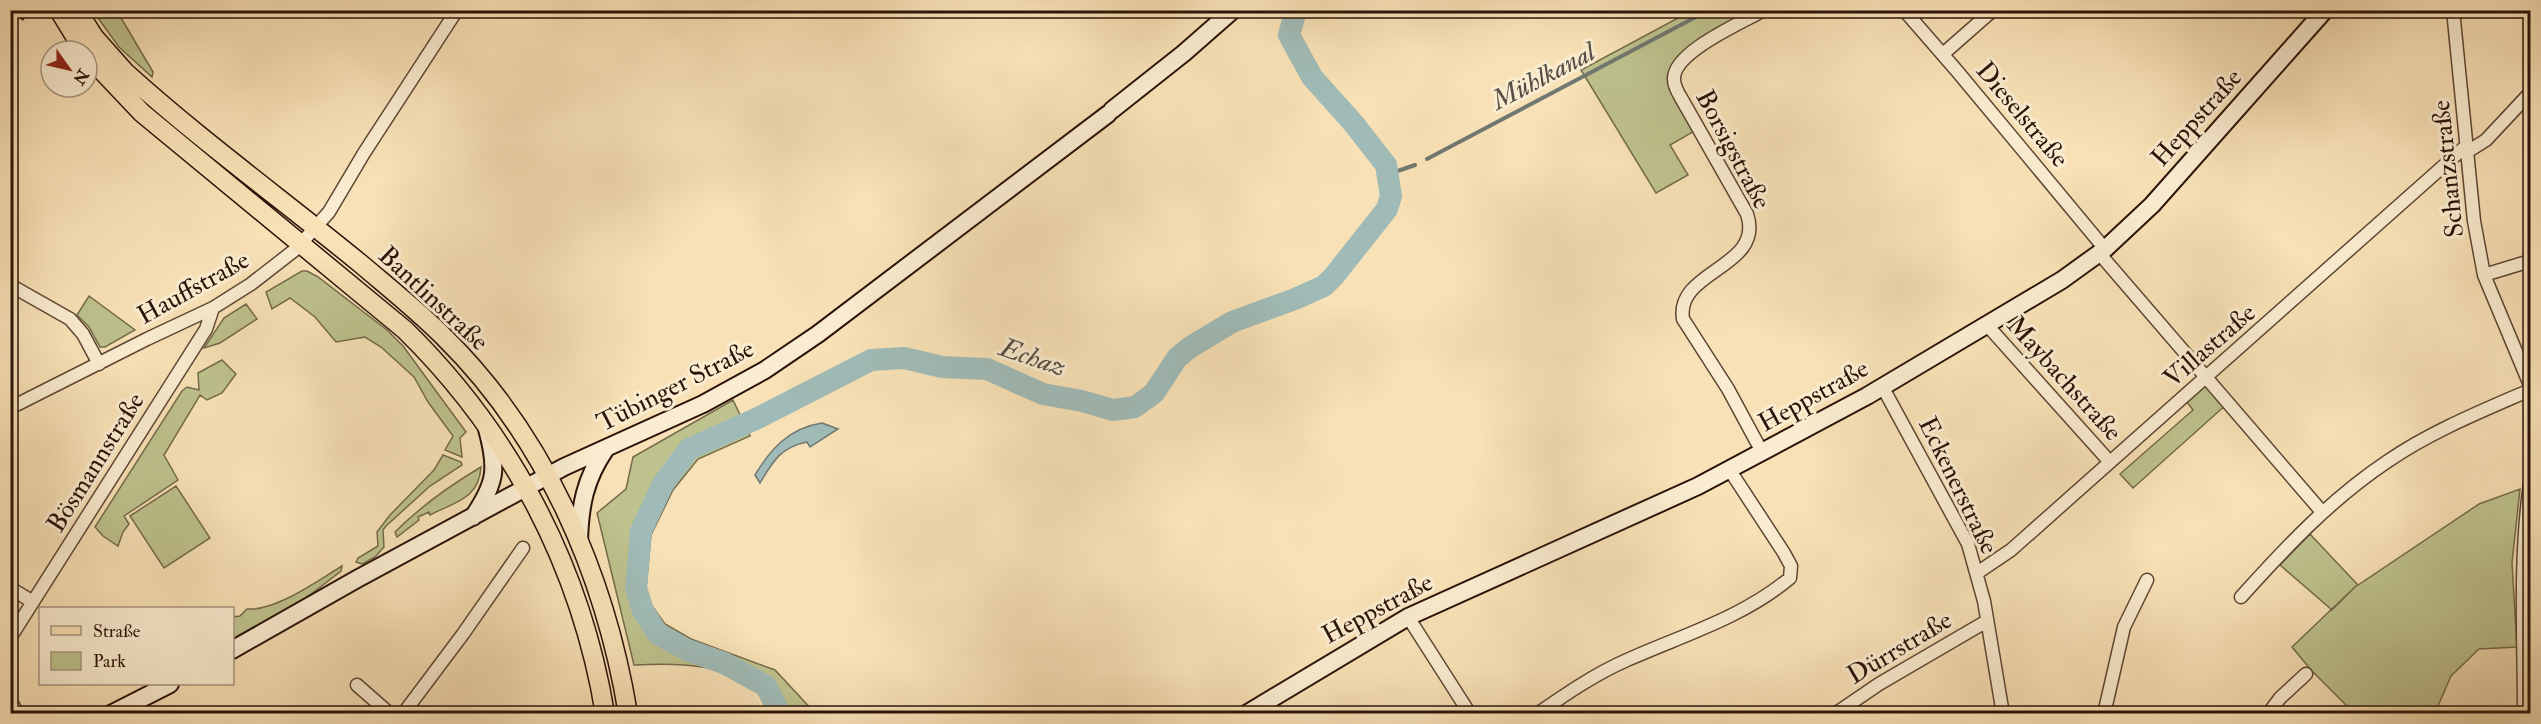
<svg xmlns="http://www.w3.org/2000/svg" width="2541" height="724" viewBox="0 0 2541 724" font-family="'IM FELL Double Pica',serif">
  <style>
    .green { fill: #bec28d; stroke: #746a4b; stroke-width: 1.5 }
    .water { fill: #a0bbb7; stroke: #717871; stroke-width: 1.5 }
    .lines { fill: none; stroke-linecap: round; stroke-linejoin: round }
    .stream { stroke: #717871; stroke-width: 4 }
    .river { stroke: #a0bbb7; stroke-width: 22 }
    .street-casing { stroke: #5e4634; stroke-width: 15 }
    .secondary-casing { stroke: #2b1309; stroke-width: 20 }
    .primary-casing { stroke: #2b1309; stroke-width: 21 }
    .street { stroke: #faecd0; stroke-width: 12 }
    .secondary { stroke: #faecd0; stroke-width: 16 }
    .primary { stroke: #f8e1b6; stroke-width: 18 }
    .rail { stroke: #2b1309; stroke-width: 4; stroke-dasharray: 10 10; stroke-linecap: butt }
    .labels { text-anchor: middle; stroke-width: 6; stroke-linejoin: round; paint-order: stroke }
    .street-label { font-size: 26px; fill: #2b1309; stroke: #faecd0 }
    .water-label { font-size: 27px; font-style: italic; fill: #544e46; stroke: #faecd0 }
  </style>
  <rect width="100%" height="100%" fill="#f8e1b6"/>
  <filter id="stains"><feTurbulence type="fractalNoise" baseFrequency=".00333" numOctaves="4"/><feColorMatrix values="0 0 0 0 .2 0 0 0 0 .09 0 0 0 0 .02 0 0 0 .5 -.17"/></filter>
  <radialGradient id="worn" r=".72"><stop offset=".6" stop-color="#630" stop-opacity="0"/><stop offset="1" stop-color="#630" stop-opacity=".3"/></radialGradient>
  <path class="green" d="M 93,11 L 117,11 L 153,72 L 152,77 L 119,47 Z
    M 1691,11 L 1764,11 L 1691,52 L 1675,72 L 1698,129 L 1670,145 L 1688,175 L 1656,193 L 1581,70 Z
    M 302,271 L 307,271 L 318,277 L 387,330 L 403,346 L 466,432 L 460,438 L 462,457 L 445,450 L 453,436 L 428,402 L 414,377 L 381,347 L 365,337 L 336,342 L 315,317 L 290,298 L 272,309 L 266,292 Z
    M 89,296 L 135,330 L 105,347 L 100,347 L 89,327 L 77,315 Z
    M 246,304 L 257,319 L 220,343 L 204,348 L 224,318 Z
    M 222,360 L 236,374 L 222,393 L 207,400 L 200,395 L 164,455 L 178,480 L 124,516 L 129,524 L 123,532 L 118,546 L 103,536 L 95,527 L 182,391 L 187,387 L 199,390 L 198,373 Z
    M 2206,378 L 2228,403 L 2133,488 L 2120,474 L 2193,410 L 2184,398 Z
    M 733,400 L 750,436 L 698,459 L 673,490 L 651,535 L 646,588 L 652,606 L 665,624 L 691,639 L 775,670 L 815,713 L 773,713 C 749,662 683,663 634,665 L 597,513 L 626,489 L 633,457 Z
    M 443,455 L 461,462 L 462,465 L 430,486 L 386,526 L 383,530 L 384,547 L 375,557 L 362,564 L 356,562 L 358,558 L 378,546 L 377,532 L 390,515 L 434,470 Z
    M 481,467 C 479,499 455,502 430,515 L 429,512 L 418,517 L 419,520 L 397,537 L 395,532 C 421,506 449,486 481,467 Z
    M 176,486 L 210,538 L 164,568 L 130,516 Z
    M 2520,489 L 2512,563 L 2517,647 L 2479,649 L 2451,676 L 2435,713 L 2354,713 L 2311,670 L 2292,647 L 2357,585 L 2332,610 L 2280,565 L 2310,534 L 2358,585 L 2479,504 Z
    M 342,566 L 341,571 L 302,601 L 233,640 L 233,617 L 240,616 L 247,609 C 276,611 317,581 342,566 Z"/>
  <path class="water" d="M 822,423 L 838,429 L 810,447 L 807,442 C 781,447 773,461 760,483 L 755,475 C 771,448 790,428 822,423 Z"/>
  <g class="lines">
    <path class="stream" d="M 1427,159 L 1709,10
      M 1386,175 L 1415,165"/>
    <path class="river" d="M 780,714 L 766,686 L 724,663 L 687,650 L 658,634 L 643,611 L 636,588 L 641,531 L 663,484 L 689,449 L 758,418 L 871,360 L 904,358 L 942,367 L 987,369 L 1043,394 L 1082,401 L 1113,410 L 1135,407 L 1154,393 L 1177,358 L 1189,348 L 1232,322 L 1295,299 L 1324,286 L 1334,276 L 1387,209 L 1391,196 L 1386,165 L 1354,124 L 1312,77 L 1289,35 L 1296,10"/>
    <g class="street-casing">
      <path id="street" d="M 1904,10 L 1957,71 L 2105,249
        M 2453,10 L 2474,221 L 2484,275 L 2530,385
        M 1943,54 L 1993,10
        M 2467,152 L 2486,140 L 2530,93
        M 2099,253 L 2322,512
        M 2484,275 L 2530,261
        M 10,285 L 70,319 L 83,334 L 99,364
        M 1987,325 L 2109,461
        M 1882,386 L 1968,544 L 1984,601 L 2003,714
        M 10,408 L 147,339 L 213,308 L 251,284 L 296,249 L 329,212 L 364,153 L 457,10
        M 1762,452 L 1728,389 L 1683,319 C 1675,270 1765,268 1747,214 L 1680,96 C 1677,91 1674,85 1674,79 C 1673,52 1743,22 1764,10
        M 1977,573 L 2011,550 L 2466,146
        M 10,588 L 33,602
        M 2241,597 C 2286,547 2331,499 2388,461 C 2432,431 2482,411 2530,390
        M 1408,617 L 1470,714
        M 10,638 L 206,329 L 213,308
        M 357,685 L 390,714
        M 10,700 L 18,714
        M 403,714 L 463,634 L 523,548
        M 1537,714 C 1566,694 1595,674 1627,660 C 1683,635 1742,618 1790,578 L 1791,566 L 1784,553 L 1729,469
        M 1835,714 L 1879,684 L 1987,621
        M 2104,714 L 2124,627 L 2147,580
        M 2268,714 L 2280,698 L 2306,674
        M 2524,714 C 2524,638 2519,559 2530,484"/>
    </g>
    <g class="secondary-casing">
      <path id="secondary" d="M 1112,110 L 1184,53 L 1233,10
        M 473,517 C 496,483 498,469 487,429
        M 579,541 C 580,506 585,479 605,450
        M 232,650 L 357,579 L 564,467 L 703,404 L 765,370 L 818,334 L 1108,114
        M 111,714 L 170,684
        M 1246,714 L 1408,617 L 1698,486 L 1867,396 L 2062,280 L 2105,249 L 2152,205 L 2325,10"/>
    </g>
    <g class="primary-casing">
      <path id="primary" d="M 59,10 L 84,51
        M 77,10 L 94,37 L 125,72 C 200,140 283,200 361,264 C 388,287 417,310 443,336 C 545,436 605,574 628,714
        M 87,55 L 142,113 L 405,330 C 511,434 581,567 605,714"/>
    </g>
    <use href="#street" class="street"/>
    <use href="#secondary" class="secondary"/>
    <use href="#primary" class="primary"/>
    <path class="rail" d="M 10,18 L 15,10
      M 10,36 L 28,10"/>
  </g>
  <g class="labels">
    <g class="street-label">
      <text transform="translate(2023 114) rotate(50)" y="9">Dieselstraße</text>
      <text transform="translate(2196 117) rotate(-48)" y="9">Heppstraße</text>
      <text transform="translate(1734 149) rotate(62)" y="9">Borsigstraße</text>
      <text transform="translate(2447 169) rotate(-96)" y="9">Schanzstraße</text>
      <text transform="translate(193 287) rotate(-29)" y="9">Hauffstraße</text>
      <text transform="translate(434 298) rotate(43)" y="9">Bantlinstraße</text>
      <text transform="translate(2209 345) rotate(-41)" y="9">Villastraße</text>
      <text transform="translate(2065 378) rotate(48)" y="9">Maybachstraße</text>
      <text transform="translate(675 385) rotate(-27)" y="9">Tübinger Straße</text>
      <text transform="translate(1813 395) rotate(-29)" y="9">Heppstraße</text>
      <text transform="translate(95 462) rotate(-58)" y="9">Bösmannstraße</text>
      <text transform="translate(1959 485) rotate(64)" y="9">Eckenerstraße</text>
      <text transform="translate(1377 608) rotate(-28)" y="9">Heppstraße</text>
      <text transform="translate(1899 647) rotate(-31)" y="9">Dürrstraße</text>
    </g>
    <g class="water-label">
      <text transform="translate(1543 76) rotate(-28)" y="9">Mühlkanal</text>
      <text transform="translate(1033 357) rotate(19)" y="9">Echaz</text>
    </g>
  </g>
  <rect width="2541" height="724" fill="none" stroke="#f8e1b6" stroke-width="36"/>
  <rect x="12" y="12" width="2517" height="700" fill="none" stroke="#2b1309" stroke-width="3"/>
  <rect x="18" y="18" width="2505" height="688" fill="none" stroke="#2b1309" stroke-width="1.5"/>
  <rect x="39" y="607" width="195" height="78" fill="#faecd0" stroke="#a79580" stroke-width="1.5"/>
  <rect x="51" y="626" width="30" height="9" fill="#f8e1b6" stroke="#a79580" stroke-width="1.5"/>
  <text x="93" y="637" font-size="18" fill="#2b1309">Straße</text>
  <rect x="51" y="652" width="30" height="18" fill="#bec28d" stroke="#a79580" stroke-width="1.5"/>
  <text x="93" y="667" font-size="18" fill="#2b1309">Park</text>
  <g transform="translate(69 69) rotate(124)"><circle r="28" fill="#faecd0" stroke="#a79580" stroke-width="1.5"/>
  <path d="M0-4.5L10 22L0 15L-10 22Z" fill="#8f2418"/>
  <text y="-9" font-size="16" font-weight="bold" text-anchor="middle" fill="#2b1309">N</text>
  </g>
  <rect width="100%" height="100%" filter="url(#stains)"/>
  <rect width="100%" height="100%" fill="url(#worn)"/>
</svg>
